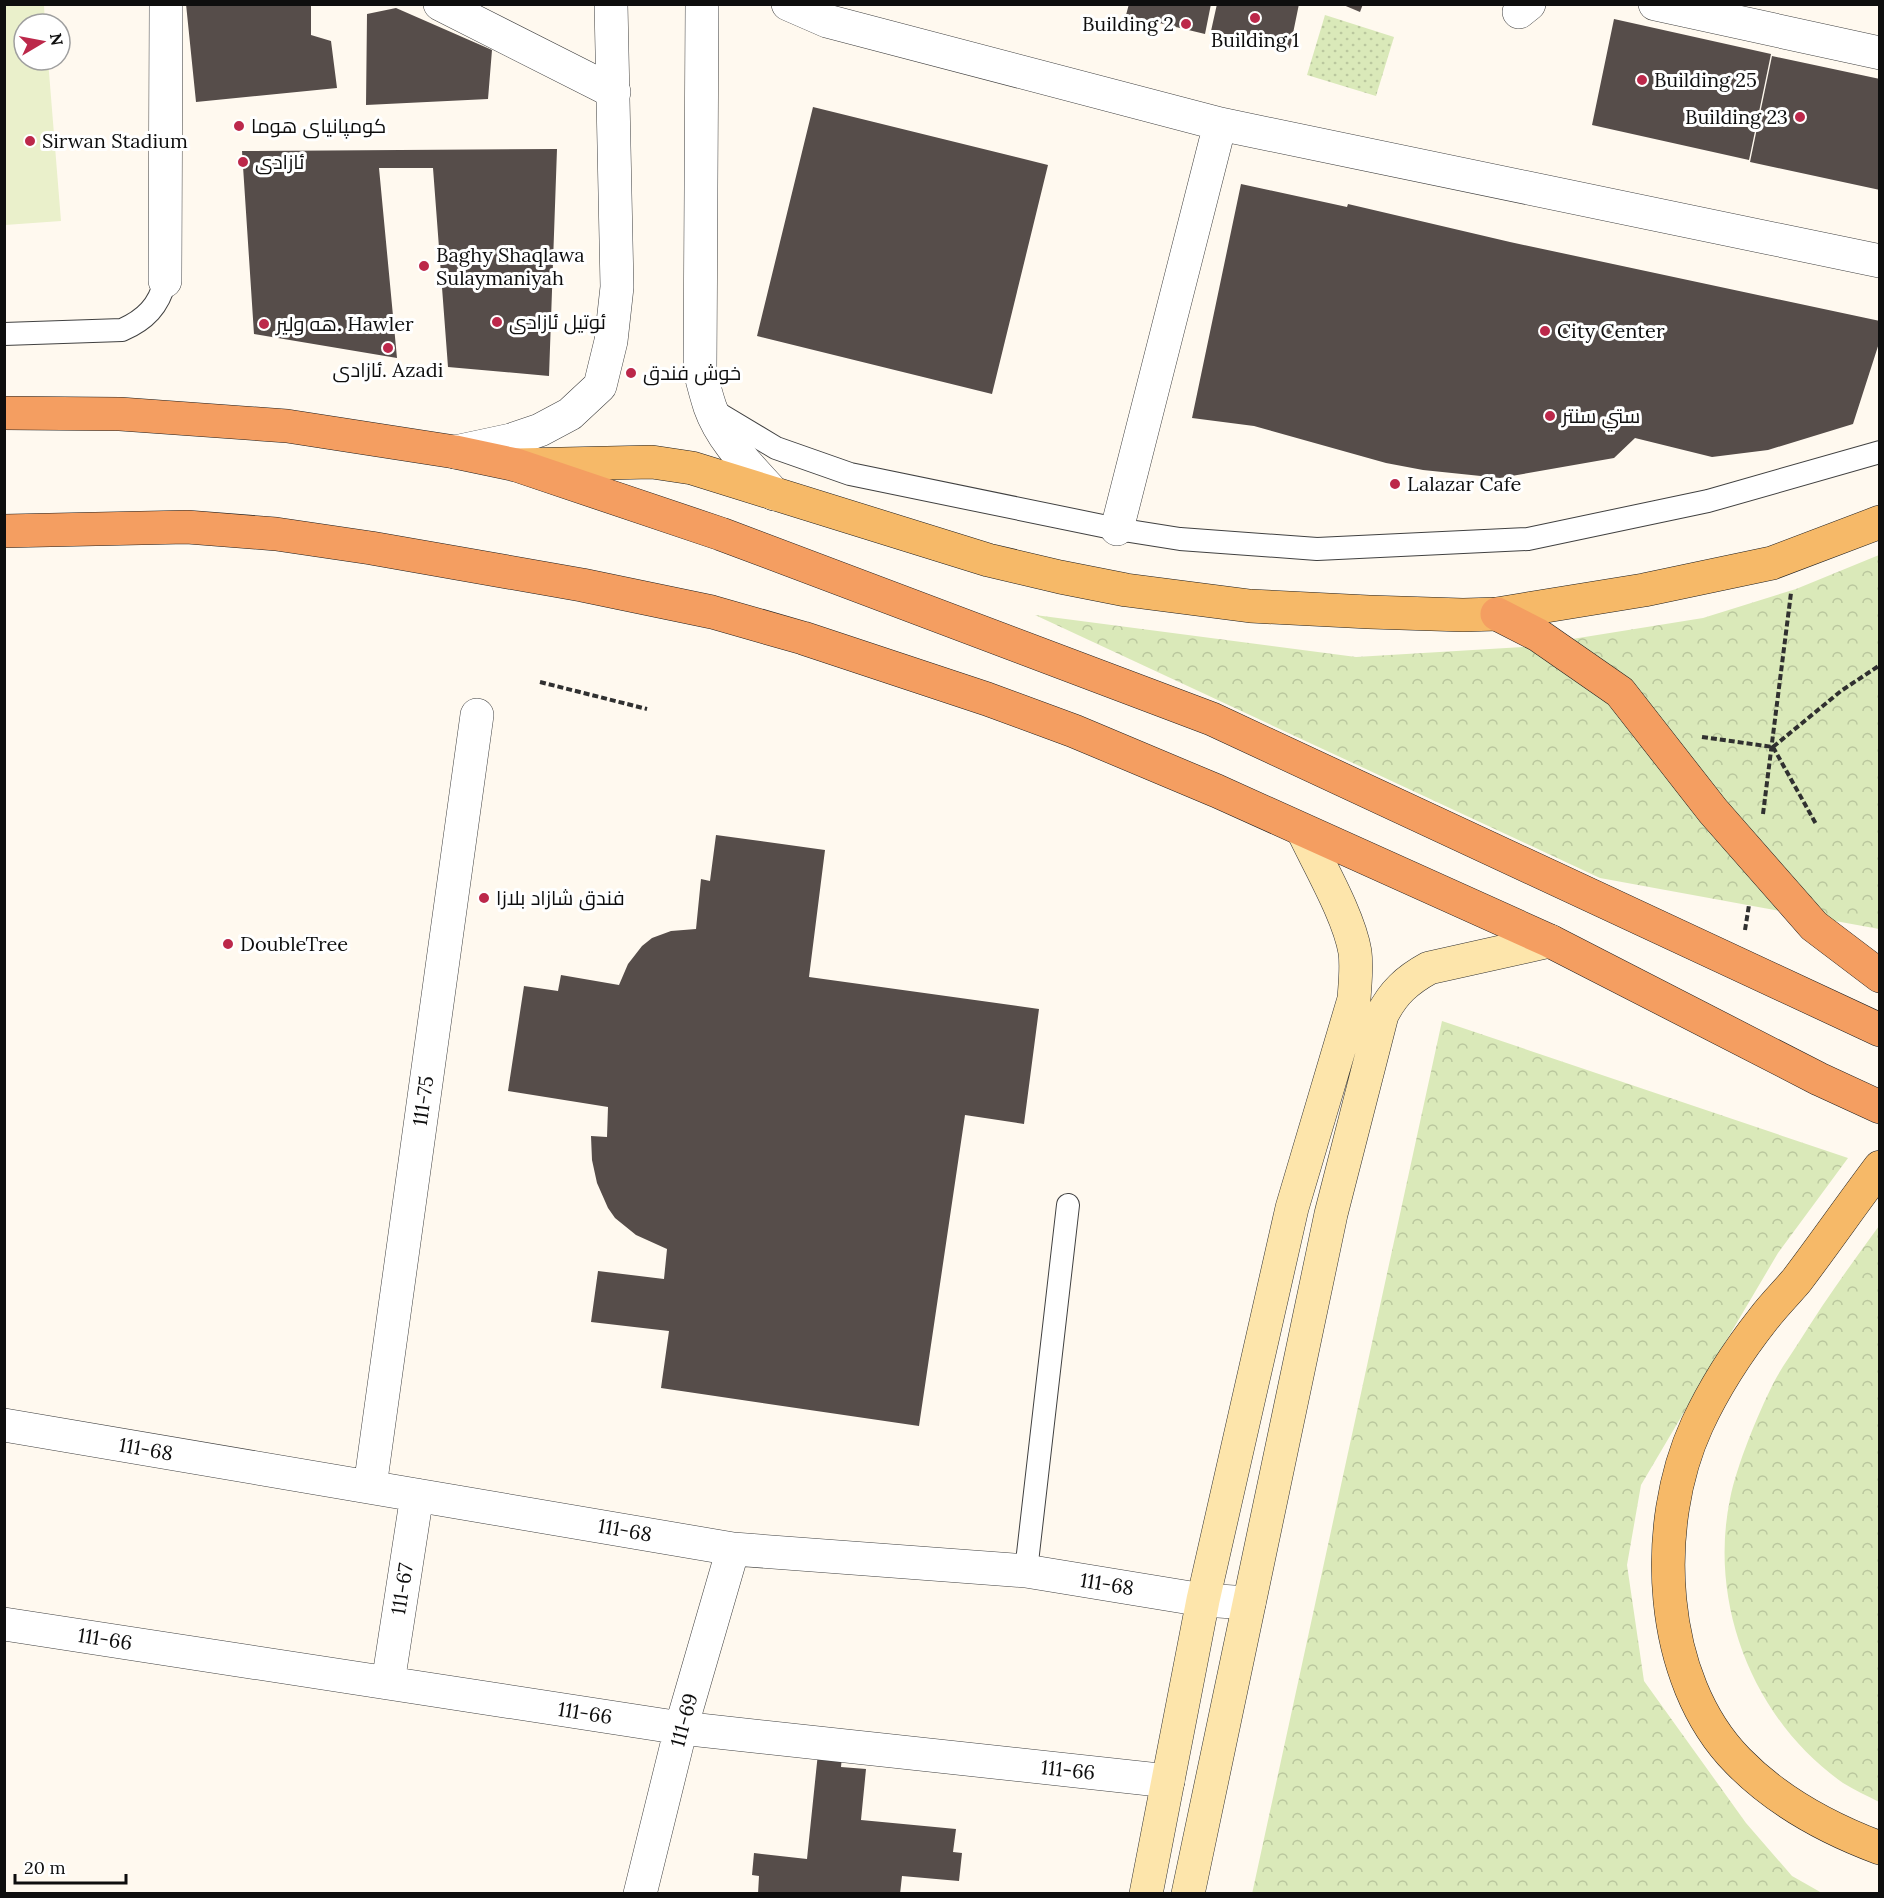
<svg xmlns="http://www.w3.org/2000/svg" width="1884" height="1898" viewBox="0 0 1884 1898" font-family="Lora,Cairo,serif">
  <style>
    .park { fill: url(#park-crowns) }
    .garden { fill: url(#garden-dots) }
    .pitch { fill: #eaf0cb }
    .building { fill: #564d4a }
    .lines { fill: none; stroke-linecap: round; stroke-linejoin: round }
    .service-casing { stroke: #414141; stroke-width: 24 }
    .minor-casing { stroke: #414141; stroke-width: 34 }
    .tertiary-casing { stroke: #414141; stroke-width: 34 }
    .secondary-casing { stroke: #303030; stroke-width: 34 }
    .primary-casing { stroke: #1f1f1f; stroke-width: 34 }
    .trunk-casing { stroke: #1f1f1f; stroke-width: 34 }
    .path { stroke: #303030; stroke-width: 4; stroke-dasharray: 6 3; stroke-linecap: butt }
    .service { stroke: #fff; stroke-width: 22 }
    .minor { stroke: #fff; stroke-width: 33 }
    .tertiary { stroke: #fff; stroke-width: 33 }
    .secondary { stroke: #fde5ab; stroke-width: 33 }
    .primary { stroke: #f6b968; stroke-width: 33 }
    .trunk { stroke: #f49e61; stroke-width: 33 }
    .poi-dot { fill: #bc284a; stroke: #fff; stroke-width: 2 }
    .labels { text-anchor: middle; stroke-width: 6; stroke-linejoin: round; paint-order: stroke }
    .poi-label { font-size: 20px; fill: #0e0e0e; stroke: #fff; text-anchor: start }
    .street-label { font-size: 20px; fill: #0e0e0e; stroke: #fff }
  </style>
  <defs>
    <pattern id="park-crowns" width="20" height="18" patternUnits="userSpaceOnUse" patternTransform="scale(1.5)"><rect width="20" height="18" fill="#dae9b9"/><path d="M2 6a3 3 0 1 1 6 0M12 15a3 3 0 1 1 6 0" fill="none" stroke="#bac79e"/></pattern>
    <pattern id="garden-dots" width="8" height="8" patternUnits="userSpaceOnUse" patternTransform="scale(1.5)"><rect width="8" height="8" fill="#dae9b9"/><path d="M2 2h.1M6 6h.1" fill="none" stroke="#bac79e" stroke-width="1.8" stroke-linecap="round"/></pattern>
  </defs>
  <rect width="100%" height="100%" fill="#fff9ef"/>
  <path class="park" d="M 1879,555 L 1879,929 L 1600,878 L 1035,615 L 1356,657 L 1523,647 L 1703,618 L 1796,589 Z
    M 1442,1021 L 1848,1158 L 1778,1253 L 1641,1485 L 1627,1565 L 1644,1681 L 1746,1823 L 1792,1876 L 1822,1893 L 1252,1894 Z
    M 1879,1226 L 1879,1802 C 1868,1796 1854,1790 1843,1783 C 1754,1721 1708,1605 1730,1499 C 1737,1465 1757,1416 1773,1384 C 1780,1370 1790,1356 1799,1342 C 1824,1302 1851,1264 1879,1226 Z"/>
  <path class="garden" d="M 1325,15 L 1394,37 L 1376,96 L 1307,75 Z"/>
  <path class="pitch" d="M 5,4 L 44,5 L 45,24 L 24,24 L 24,60 L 48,60 L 61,221 L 5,225 Z"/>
  <path class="building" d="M 186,4 L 311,4 L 311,35 L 331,41 L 337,88 L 196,102 Z
    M 1129,4 L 1211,4 L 1205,34 L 1126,15 Z
    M 1217,4 L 1299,4 L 1290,48 L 1211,31 Z
    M 1341,4 L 1363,4 L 1360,12 Z
    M 396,8 L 492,50 L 488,99 L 366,105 L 367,14 Z
    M 1614,19 L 1771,54 L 1749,160 L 1592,125 Z
    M 1772,56 L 1880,79 L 1880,190 L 1750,162 Z
    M 813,107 L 1048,165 L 992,394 L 757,336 Z
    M 557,149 L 549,376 L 448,367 L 433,168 L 379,168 L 397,358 L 254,334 L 242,151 Z
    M 1241,184 L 1347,207 L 1348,204 L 1510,242 L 1880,321 L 1880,340 L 1853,424 L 1768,450 L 1712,457 L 1635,438 L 1614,458 L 1500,478 L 1423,470 L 1386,463 L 1254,426 L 1192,418 Z
    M 716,835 L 825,850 L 809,977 L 1039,1009 L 1024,1124 L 965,1115 L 919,1426 L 661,1388 L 669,1331 L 591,1322 L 598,1271 L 664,1279 L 667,1249 L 636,1235 L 615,1218 L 608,1208 L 597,1183 L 592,1160 L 591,1136 L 607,1137 L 608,1107 L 508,1091 L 524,986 L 558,991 L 561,975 L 619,985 L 628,964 L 642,946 L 652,938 L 671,931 L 696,929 L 701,879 L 710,881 Z
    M 818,1753 L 842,1756 L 841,1767 L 866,1769 L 861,1820 L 956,1829 L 953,1852 L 962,1853 L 959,1881 L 902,1876 L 900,1894 L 758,1894 L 759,1876 L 752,1875 L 754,1853 L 807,1859 Z"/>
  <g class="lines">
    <g class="service-casing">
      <path id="service" d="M 4,334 L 122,330 C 145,320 159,306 165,281
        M 711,409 L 776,448 L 850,474 L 1117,529 L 1180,539 L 1317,549 L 1528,539 L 1708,501 L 1880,452
        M 1026,1571 L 1068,1205"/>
    </g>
    <g class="minor-casing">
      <path id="minor" d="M 440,4 L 614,92
        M 788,4 L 827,21 L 1220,124 L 1880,261
        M 1655,4 L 1880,53
        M 1519,12 L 1529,4
        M 165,281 L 166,4
        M 1117,529 L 1220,124
        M 4,1425 L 733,1549 L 1026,1571 L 1203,1600 L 1249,1603
        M 370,1487 L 477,715
        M 4,1624 L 681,1728 L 1168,1781
        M 388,1683 L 417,1495
        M 640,1894 L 681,1728 L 733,1549"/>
    </g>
    <g class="tertiary-casing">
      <path id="tertiary" d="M 702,4 L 700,371 C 703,383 706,395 710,407 C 722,441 750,467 774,494
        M 455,452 L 511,440 L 540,430 L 570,414 L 600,386 L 611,341 L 617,287 L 611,4"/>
    </g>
    <g class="secondary-casing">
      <path id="secondary" d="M 1146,1894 L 1203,1600 L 1292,1208 L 1354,999 C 1355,983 1357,968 1355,952 C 1349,916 1319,865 1303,831
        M 1188,1894 L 1331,1214 L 1382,1015 C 1393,993 1407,980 1429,968 L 1550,941"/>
    </g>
    <g class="primary-casing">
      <path id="primary" d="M 517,465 L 652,462 L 692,468 L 988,560 L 1060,577 L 1126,590 L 1250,606 L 1369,612 L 1463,615 L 1497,614 L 1644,590 L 1772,563 L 1880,522
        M 1880,1167 C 1852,1204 1825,1243 1797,1280 C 1786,1293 1774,1305 1764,1318 C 1738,1351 1715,1386 1697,1425 C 1651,1525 1657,1679 1738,1761 C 1776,1800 1829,1829 1880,1848"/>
    </g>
    <g class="trunk-casing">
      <path id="trunk" d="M 4,413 L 120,414 L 287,426 L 455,452 L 516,465 L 721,534 L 1212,719 L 1880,1030
        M 4,531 L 187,527 L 276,534 L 371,548 L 582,585 L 712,612 L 803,638 L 987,699 L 1074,731 L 1217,791 L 1550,941 L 1819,1079 L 1880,1107
        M 1497,614 L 1538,635 L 1620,692 L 1713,811 L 1814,926 L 1880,976"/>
    </g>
    <path class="path" d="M 540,682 L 647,709
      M 1702,737 L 1773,747 L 1841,691 L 1880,665
      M 1773,747 L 1816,824
      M 1763,814 L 1791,593
      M 1745,930 L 1749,905"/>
    <use href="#service" class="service"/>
    <use href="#minor" class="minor"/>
    <use href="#tertiary" class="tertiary"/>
    <use href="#secondary" class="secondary"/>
    <use href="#primary" class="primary"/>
    <use href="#trunk" class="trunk"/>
  </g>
  <g class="poi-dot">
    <circle cx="1255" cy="18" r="6"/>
    <circle cx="1186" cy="24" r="6"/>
    <circle cx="1642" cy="80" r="6"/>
    <circle cx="1800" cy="117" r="6"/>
    <circle cx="239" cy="126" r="6"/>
    <circle cx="30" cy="141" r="6"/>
    <circle cx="243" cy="162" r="6"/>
    <circle cx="424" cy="266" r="6"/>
    <circle cx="497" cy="322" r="6"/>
    <circle cx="264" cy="324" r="6"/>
    <circle cx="1545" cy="331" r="6"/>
    <circle cx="388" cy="348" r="6"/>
    <circle cx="631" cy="373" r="6"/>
    <circle cx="1550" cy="416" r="6"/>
    <circle cx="1395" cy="484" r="6"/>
    <circle cx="484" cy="898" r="6"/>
    <circle cx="228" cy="944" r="6"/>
  </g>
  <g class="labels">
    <g class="poi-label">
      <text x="1174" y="31" text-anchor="end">Building 2</text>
      <text x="1255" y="47" text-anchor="middle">Building 1</text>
      <text x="1654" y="87">Building 25</text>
      <text x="1788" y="124" text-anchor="end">Building 23</text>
      <text x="251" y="133">کومپانیای هوما</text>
      <text x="42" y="148">Sirwan Stadium</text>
      <text x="255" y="169">ئازادی</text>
      <text x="436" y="262">Baghy Shaqlawa<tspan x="436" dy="23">Sulaymaniyah</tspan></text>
      <text x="509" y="329">ئوتیل ئازادی</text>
      <text x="276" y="331">هه ولير. Hawler</text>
      <text x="1557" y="338">City Center</text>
      <text x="388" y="377" text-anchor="middle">ئازادى. Azadi</text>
      <text x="643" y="380">خوش فندق</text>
      <text x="1562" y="423">ستي سنتر</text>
      <text x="1407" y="491">Lalazar Cafe</text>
      <text x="496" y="905">فندق شازاد بلازا</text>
      <text x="240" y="951">DoubleTree</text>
    </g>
    <g class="street-label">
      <text transform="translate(423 1101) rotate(-82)" y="7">111-75</text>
      <text transform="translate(146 1449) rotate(10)" y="7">111-68</text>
      <text transform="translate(625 1530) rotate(10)" y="7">111-68</text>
      <text transform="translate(1107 1584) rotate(9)" y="7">111-68</text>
      <text transform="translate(402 1589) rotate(-81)" y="7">111-67</text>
      <text transform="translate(105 1639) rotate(9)" y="7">111-66</text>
      <text transform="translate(585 1713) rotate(9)" y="7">111-66</text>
      <text transform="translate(684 1720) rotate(-75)" y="7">111-69</text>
      <text transform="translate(1068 1770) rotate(6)" y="7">111-66</text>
    </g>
  </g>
  <rect width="1884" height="1898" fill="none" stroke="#0e0e0e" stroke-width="12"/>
  <g transform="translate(42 42) rotate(80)"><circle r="28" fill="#ffffff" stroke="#9f9f9f" stroke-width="1.5"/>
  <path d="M0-4.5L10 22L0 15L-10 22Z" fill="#bc284a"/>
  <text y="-9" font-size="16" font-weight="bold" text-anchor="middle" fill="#0e0e0e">N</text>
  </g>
  <path d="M15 1874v9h111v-9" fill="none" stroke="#0e0e0e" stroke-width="3"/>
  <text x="24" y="1874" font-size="18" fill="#0e0e0e" stroke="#ffffff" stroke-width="4.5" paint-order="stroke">20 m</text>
</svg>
